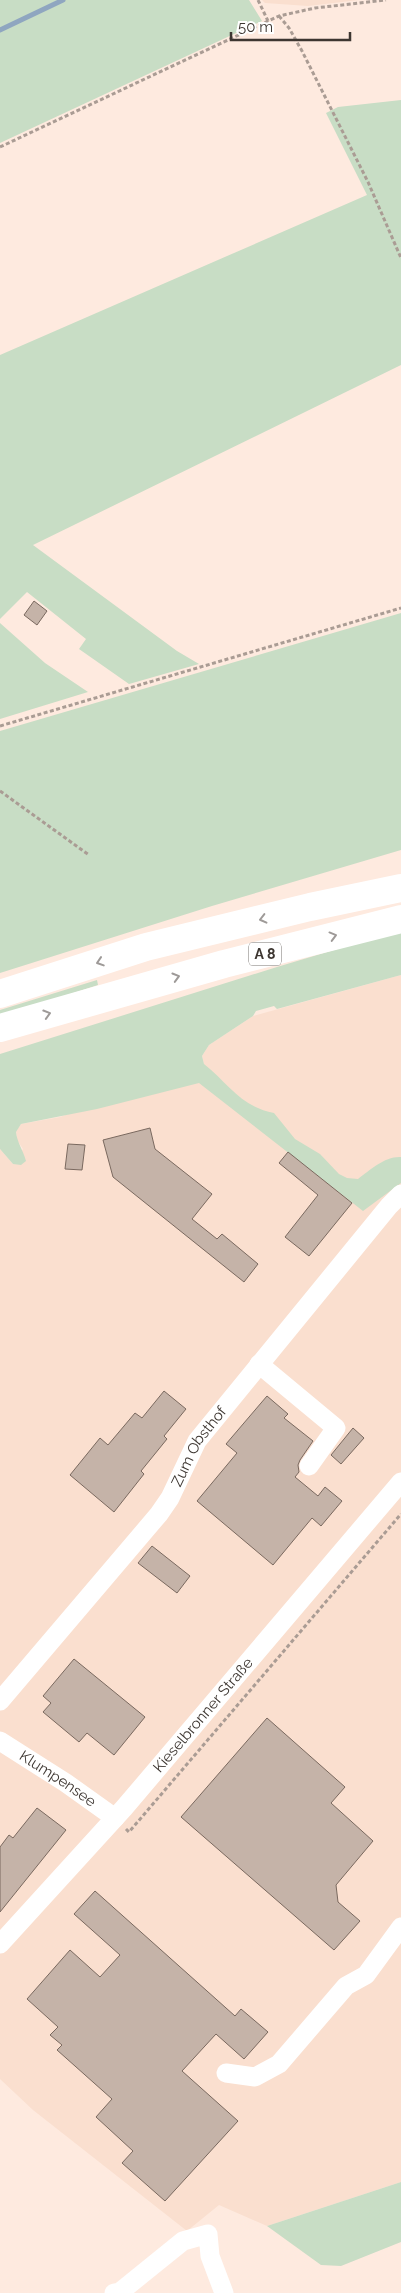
<svg xmlns="http://www.w3.org/2000/svg" width="401" height="2293" viewBox="0 0 401 2293" font-family="Raleway,sans-serif">
  <style>
    .built { fill: #fadfcf }
    .green { fill: #c8ddc5 }
    .lines { fill: none; stroke-linecap: round; stroke-linejoin: round }
    .stream { stroke: #8fa6c0; stroke-width: 5 }
    .building { fill: #c5b3a8; stroke: #7a695f }
    .path { stroke: #aa9c94; stroke-width: 3; stroke-dasharray: 4 2.5; stroke-linecap: butt }
    .minor { stroke: #fff; stroke-width: 19 }
    .highway { stroke: #fff; stroke-width: 28 }
    .oneway { stroke: #9e9a98 }
    .labels { text-anchor: middle; stroke-width: 4.5; stroke-linejoin: round; paint-order: stroke }
    .shield { fill: #fff; stroke: #77726f; stroke-width: 1 }
    .shield-label { font-size: 14px; font-weight: bold; fill: #3d3631 }
    .street-label { font-size: 15px; fill: #3d3631; stroke: #fff }
  </style>
  <rect width="100%" height="100%" fill="#feeadf"/>
  <path class="built" d="M 262,0 L 359,0 L 308,6 L 265,3 Z
    M 401,975 L 401,2182 L 267,2226 L 219,2205 L 187,2231 L 33,2110 L 0,2079 L 0,1149 L 13,1164 L 23,1149 L 17,1140 L 16,1131 L 21,1124 L 60,1117 L 204,1064 L 202,1056 L 209,1045 L 253,1016 Z"/>
  <path class="green" d="M 0,0 L 249,0 L 262,21 L 0,143 Z
    M 401,100 L 401,365 L 33,545 L 177,651 L 199,664 L 129,684 L 79,649 L 86,639 L 27,592 L 0,619 L 0,355 L 367,195 L 326,113 L 338,107 Z
    M 401,613 L 401,850 L 212,906 L 0,973 L 0,731 Z
    M 0,623 L 45,663 L 88,692 L 0,719 Z
    M 401,930 L 401,975 L 277,1009 L 274,1006 L 256,1011 L 253,1016 L 209,1045 L 202,1056 L 204,1064 C 229,1084 241,1107 274,1113 L 295,1139 L 320,1154 L 339,1174 L 347,1178 L 358,1179 C 370,1170 385,1156 401,1157 L 401,1183 L 363,1211 L 199,1083 L 97,1109 L 21,1124 L 16,1132 C 17,1142 23,1150 26,1161 L 21,1165 L 13,1164 L 0,1149 L 0,1054 L 277,967 Z
    M 97,980 L 98,985 L 0,1017 L 0,1010 Z
    M 401,2182 L 401,2242 L 341,2266 L 321,2265 L 267,2226 Z"/>
  <g class="lines">
    <path class="stream" d="M 0,30 L 63,0"/>
  </g>
  <path class="building" d="M 34,601 L 47,611 L 37,625 L 24,615 Z
    M 150,1128 L 155,1149 L 212,1194 L 192,1219 L 217,1239 L 222,1234 L 258,1264 L 244,1282 L 113,1177 L 103,1140 Z
    M 68,1144 L 85,1145 L 82,1170 L 65,1169 Z
    M 288,1152 L 352,1203 L 309,1256 L 285,1237 L 318,1195 L 279,1163 Z
    M 164,1391 L 186,1409 L 164,1436 L 167,1439 L 141,1471 L 144,1474 L 114,1512 L 70,1475 L 100,1438 L 108,1445 L 135,1413 L 142,1418 Z
    M 267,1396 L 288,1414 L 284,1418 L 313,1441 L 300,1460 L 298,1465 L 299,1472 L 295,1477 L 318,1496 L 325,1487 L 342,1501 L 321,1526 L 312,1518 L 273,1565 L 197,1501 L 237,1453 L 226,1444 Z
    M 353,1428 L 364,1438 L 341,1464 L 331,1455 Z
    M 152,1546 L 190,1576 L 177,1593 L 138,1563 Z
    M 74,1659 L 145,1717 L 114,1755 L 87,1733 L 79,1742 L 43,1712 L 51,1703 L 43,1696 Z
    M 267,1718 L 345,1787 L 331,1803 L 373,1841 L 336,1885 L 338,1902 L 360,1921 L 334,1950 L 181,1817 Z
    M 37,1808 L 66,1830 L 0,1912 L 0,1847 L 9,1835 L 13,1838 Z
    M 95,1891 L 235,2016 L 241,2009 L 268,2032 L 244,2059 L 216,2034 L 182,2071 L 238,2121 L 165,2201 L 122,2163 L 133,2151 L 96,2117 L 112,2099 L 57,2050 L 62,2045 L 50,2035 L 58,2027 L 27,1999 L 70,1950 L 100,1977 L 120,1955 L 74,1914 Z"/>
  <g class="lines">
    <path class="path" d="M 258,0 L 268,21
      M 279,16 L 289,28 L 302,51 L 368,182 L 401,258
      M 0,147 L 279,16 L 315,8 L 386,0
      M 0,726 L 401,608
      M 0,791 L 89,855
      M 126,1829 L 129,1832 L 401,1514"/>
    <g class="minor">
      <path d="M 259,1364 L 336,1428 L 309,1466"/>
      <path id="s1" d="M 0,1701 L 159,1514 L 170,1498 L 197,1441 L 389,1206 L 401,1194"/>
      <path id="s2" d="M 0,1741 L 66,1783 L 115,1818"/>
      <path id="s3" d="M 0,1944 L 124,1808 L 401,1482"/>
      <path d="M 226,2073 L 255,2077 L 279,2064 L 346,1986 L 366,1975 L 401,1927"/>
      <path d="M 114,2293 L 120,2292 L 183,2241 L 208,2234 L 210,2256 L 224,2293"/>
    </g>
    <path class="highway" d="M 0,994 L 146,947 L 310,907 L 401,888
      M 0,1028 L 224,964 L 401,919"/>
  </g>
  <defs><path id="oneway-chevron" d="M-2-3.5L2.5 0L-2 3.5" fill="none" stroke-width="1.6" stroke-linecap="round" stroke-linejoin="round" transform="scale(1.25)"/></defs>
  <g class="oneway">
    <use href="#oneway-chevron" transform="translate(263 919) rotate(166)"/>
    <use href="#oneway-chevron" transform="translate(333 936) rotate(-15)"/>
    <use href="#oneway-chevron" transform="translate(100 962) rotate(162)"/>
    <use href="#oneway-chevron" transform="translate(176 977) rotate(-16)"/>
    <use href="#oneway-chevron" transform="translate(47 1014) rotate(-17)"/>
  </g>
  <g class="labels">
    <rect class="shield" x="249" y="942.5" width="32" height="23" rx="4"/>
    <g class="shield-label">
      <text x="265" y="959">A 8</text>
    </g>
    <g class="street-label">
      <text dy="5" stroke="none"><textPath href="#s1" startOffset="324">Zum Obsthof</textPath></text>
      <text dy="5" stroke="none"><textPath href="#s3" startOffset="306">Kieselbronner Straße</textPath></text>
      <text dy="5" stroke="none"><textPath href="#s2" startOffset="69">Klumpensee</textPath></text>
    </g>
  </g>
  <path d="M231 32v8h119v-8" fill="none" stroke="#3d3631" stroke-width="2.5"/>
  <text x="238" y="32" font-size="15" fill="#3d3631" stroke="#ffffff" stroke-width="4" paint-order="stroke">50 m</text>
</svg>
